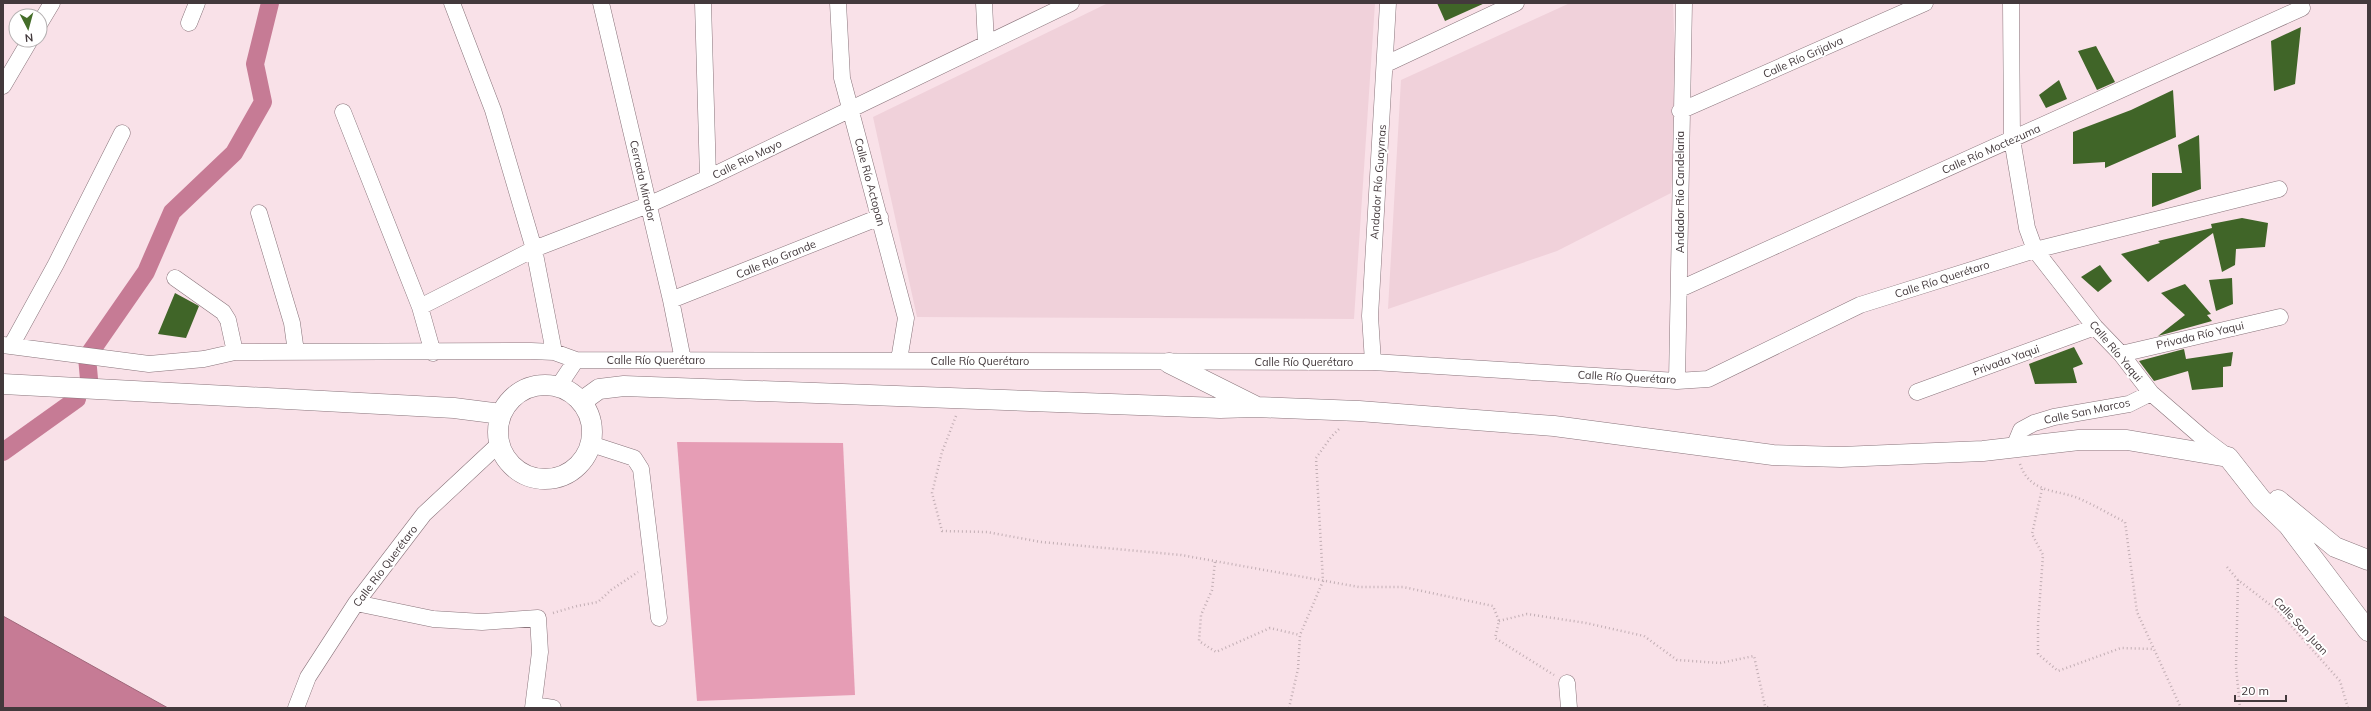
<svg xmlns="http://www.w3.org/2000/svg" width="2371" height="711" viewBox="0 0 2371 711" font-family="Mulish,sans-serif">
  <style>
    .built { fill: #f0d1da }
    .green { fill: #e69db5 }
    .water { fill: #c67b95; stroke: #9f677a }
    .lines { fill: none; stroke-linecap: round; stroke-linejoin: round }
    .canal { stroke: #c67b95; stroke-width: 18 }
    .building { fill: #406528 }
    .minor-casing { stroke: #89747b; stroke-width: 17 }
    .major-casing { stroke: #89747b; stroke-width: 21 }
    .path { stroke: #c2aeb4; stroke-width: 2.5; stroke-dasharray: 1 3; stroke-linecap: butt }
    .minor { stroke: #fff; stroke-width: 16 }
    .major { stroke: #fff; stroke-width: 20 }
    .labels { text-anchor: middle; stroke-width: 4; stroke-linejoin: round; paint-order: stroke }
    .street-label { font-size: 11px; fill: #43393c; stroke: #fff }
  </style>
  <rect width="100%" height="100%" fill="#f9e1e8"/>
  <path class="built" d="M 1108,3 L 1375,3 L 1354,319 L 917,317 L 873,117 Z
    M 1570,3 L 1673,3 L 1677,111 L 1671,193 L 1557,251 L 1388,309 L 1401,80 Z"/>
  <path class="green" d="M 677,442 L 843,443 L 855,695 L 697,701 Z"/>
  <path class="water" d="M 3,616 L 168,708 L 3,708 Z"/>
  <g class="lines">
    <path class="canal" d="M 89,379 L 87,357 L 146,272 L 172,212 L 234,153 L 263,102 L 255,64 L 270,3
      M 3,452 L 77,399"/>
  </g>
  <path class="building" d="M 1437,3 L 1485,3 L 1445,21 Z
    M 2301,27 L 2295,84 L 2274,91 L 2271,41 Z
    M 2096,46 L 2115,82 L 2097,90 L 2078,51 Z
    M 2059,80 L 2067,99 L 2046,108 L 2039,95 Z
    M 2173,90 L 2176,137 L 2105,168 L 2105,162 L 2073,164 L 2073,132 L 2131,110 Z
    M 2199,135 L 2201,189 L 2152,207 L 2152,173 L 2182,173 L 2178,145 Z
    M 2242,218 L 2268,223 L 2265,247 L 2236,249 L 2235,265 L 2222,272 L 2213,233 L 2148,282 L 2121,254 L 2160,243 L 2158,241 L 2212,228 L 2211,224 Z
    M 2100,265 L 2112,281 L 2098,292 L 2081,277 Z
    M 2232,278 L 2233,304 L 2216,311 L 2209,280 Z
    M 2185,284 L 2211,314 L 2207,315 L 2212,321 L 2158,336 L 2185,315 L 2161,293 Z
    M 175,293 L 199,306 L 186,338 L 158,334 Z
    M 2074,347 L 2083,364 L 2073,368 L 2077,383 L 2035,384 L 2029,364 Z
    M 2184,349 L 2186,359 L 2233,352 L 2231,366 L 2223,367 L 2223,387 L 2192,390 L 2188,371 L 2154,381 L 2139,361 Z"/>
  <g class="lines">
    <g class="minor-casing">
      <path id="minor" d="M 452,3 L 493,110 L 534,249 L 554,352
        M 601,3 L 671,300 L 683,360
        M 703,3 L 708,178
        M 838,3 L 842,78 L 906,318 L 899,360
        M 984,3 L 986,44
        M 2011,3 L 2012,139 L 2027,228 L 2035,250 L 2095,327 L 2121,354 L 2151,393 L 2204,439 L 2228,457
        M 40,23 L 52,3
        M 189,23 L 197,3
        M 1386,64 L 1516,3
        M 3,86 L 30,40
        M 1680,111 L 1925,3
        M 343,112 L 420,307 L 433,353
        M 259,213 L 292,323 L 296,352
        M 175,278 L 223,312 L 228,320 L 235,352
        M 1680,289 L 2302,8
        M 671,300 L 880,217
        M 420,307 L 534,249 L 648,205 L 708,178 L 1071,3
        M 3,345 L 149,364 L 204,359 L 235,352 L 531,351 L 554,352 L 576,360 L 1373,362 L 1677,381 L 1708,379 L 1860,305 L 2035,250 L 2279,189
        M 11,346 L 56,264 L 122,133
        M 2121,354 L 2280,317
        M 1373,362 L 1370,316 L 1388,3
        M 1677,381 L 1684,3
        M 558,387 L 576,360
        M 1917,392 L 2095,327
        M 591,444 L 634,458 L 641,469 L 659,618
        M 2014,447 L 2021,430 L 2034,423 L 2054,417 L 2129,404 L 2151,393
        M 356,603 L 433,619 L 482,622 L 538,618 L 540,652 L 533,708
        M 1567,683 L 1569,708
        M 534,705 L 553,708
        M 296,708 L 308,677 L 356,603 L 424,514 L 499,444"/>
    </g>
    <g class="major-casing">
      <path id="major" d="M 1169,363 L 1255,406
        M 3,384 L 454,408 L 501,414
        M498 432a47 47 0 1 1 94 0a47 47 0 1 1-94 0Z
        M 581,402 L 599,389 L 624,386 L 1220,408 L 1256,407 L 1359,411 L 1554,426 L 1773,455 L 1841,457 L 1983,451 L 2079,440 L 2127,440 L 2228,457
        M 2228,457 L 2261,499 L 2288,525 L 2368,631
        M 2278,500 L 2335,547 L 2368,560"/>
    </g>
    <path class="path" d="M 956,416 L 942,452 L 932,493 L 942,531 L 987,532 L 1041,542 L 1181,555 L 1359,587 L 1403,587 L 1493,606 L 1499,621 L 1495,638 L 1554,675
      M 2020,464 C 2030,493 2054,489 2078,498 C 2094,505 2109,514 2125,522 L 2137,612 L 2181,708
      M 2042,489 L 2032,534 L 2043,555 L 2038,624 L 2038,654 L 2058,671 L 2121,648 L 2154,649
      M 1215,562 L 1212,590 L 1201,615 L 1199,641 L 1216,652 L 1270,628 L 1300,635
      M 2227,567 L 2238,580 L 2277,610 L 2340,681 L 2348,708
      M 2238,580 L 2236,667 L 2240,708
      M 553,613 L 577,606 L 598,602 L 611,590 L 638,572
      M 1499,621 L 1527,614 L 1586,623 L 1644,636 L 1677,660 L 1720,663 L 1754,656 L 1765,706 L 1769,708
      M 1289,708 L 1298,669 L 1300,635 L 1323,581 L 1316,458 L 1331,437 L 1339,429"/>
    <use href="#minor" class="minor"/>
    <use href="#major" class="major"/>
  </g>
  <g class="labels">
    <g class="street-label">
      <text transform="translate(1803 57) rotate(-24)" y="4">Calle Río Grijalva</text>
      <text transform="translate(1991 149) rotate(-24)" y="4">Calle Río Moctezuma</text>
      <text transform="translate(747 159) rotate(-26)" y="4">Calle Río Mayo</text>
      <text transform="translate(643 181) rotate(77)" y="4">Cerrada Mirador</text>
      <text transform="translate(870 182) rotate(75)" y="4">Calle Río Actopan</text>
      <text transform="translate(1378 182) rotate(-86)" y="4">Andador Río Guaymas</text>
      <text transform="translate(1680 192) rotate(-90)" y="4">Andador Río Candelaria</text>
      <text transform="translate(776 259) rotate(-22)" y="4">Calle Río Grande</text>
      <text transform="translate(1942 279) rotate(-18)" y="4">Calle Río Querétaro</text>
      <text transform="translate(2200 335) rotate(-13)" y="4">Privada Río Yaqui</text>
      <text transform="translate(2116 351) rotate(50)" y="4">Calle Río Yaqui</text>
      <text x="656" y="364">Calle Río Querétaro</text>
      <text transform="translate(2006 360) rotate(-20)" y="4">Privada Yaqui</text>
      <text x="980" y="365">Calle Río Querétaro</text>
      <text x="1304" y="366">Calle Río Querétaro</text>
      <text transform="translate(1627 377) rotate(3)" y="4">Calle Río Querétaro</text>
      <text transform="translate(2087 411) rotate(-12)" y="4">Calle San Marcos</text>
      <text transform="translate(385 566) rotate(-53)" y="4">Calle Río Querétaro</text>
      <text transform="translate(2301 626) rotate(47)" y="4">Calle San Juan</text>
    </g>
  </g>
  <rect width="2371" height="711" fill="none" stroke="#43393c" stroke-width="8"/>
  <g transform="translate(28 28) rotate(174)"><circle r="19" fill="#ffffff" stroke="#b4b0b1"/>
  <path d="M0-3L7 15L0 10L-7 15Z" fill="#446d29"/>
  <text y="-6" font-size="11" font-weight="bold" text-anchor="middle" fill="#43393c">N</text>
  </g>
  <path d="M2235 695v6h51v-6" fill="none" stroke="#43393c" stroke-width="2"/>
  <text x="2241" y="695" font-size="12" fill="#43393c" stroke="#ffffff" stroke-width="3" paint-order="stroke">20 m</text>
</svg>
